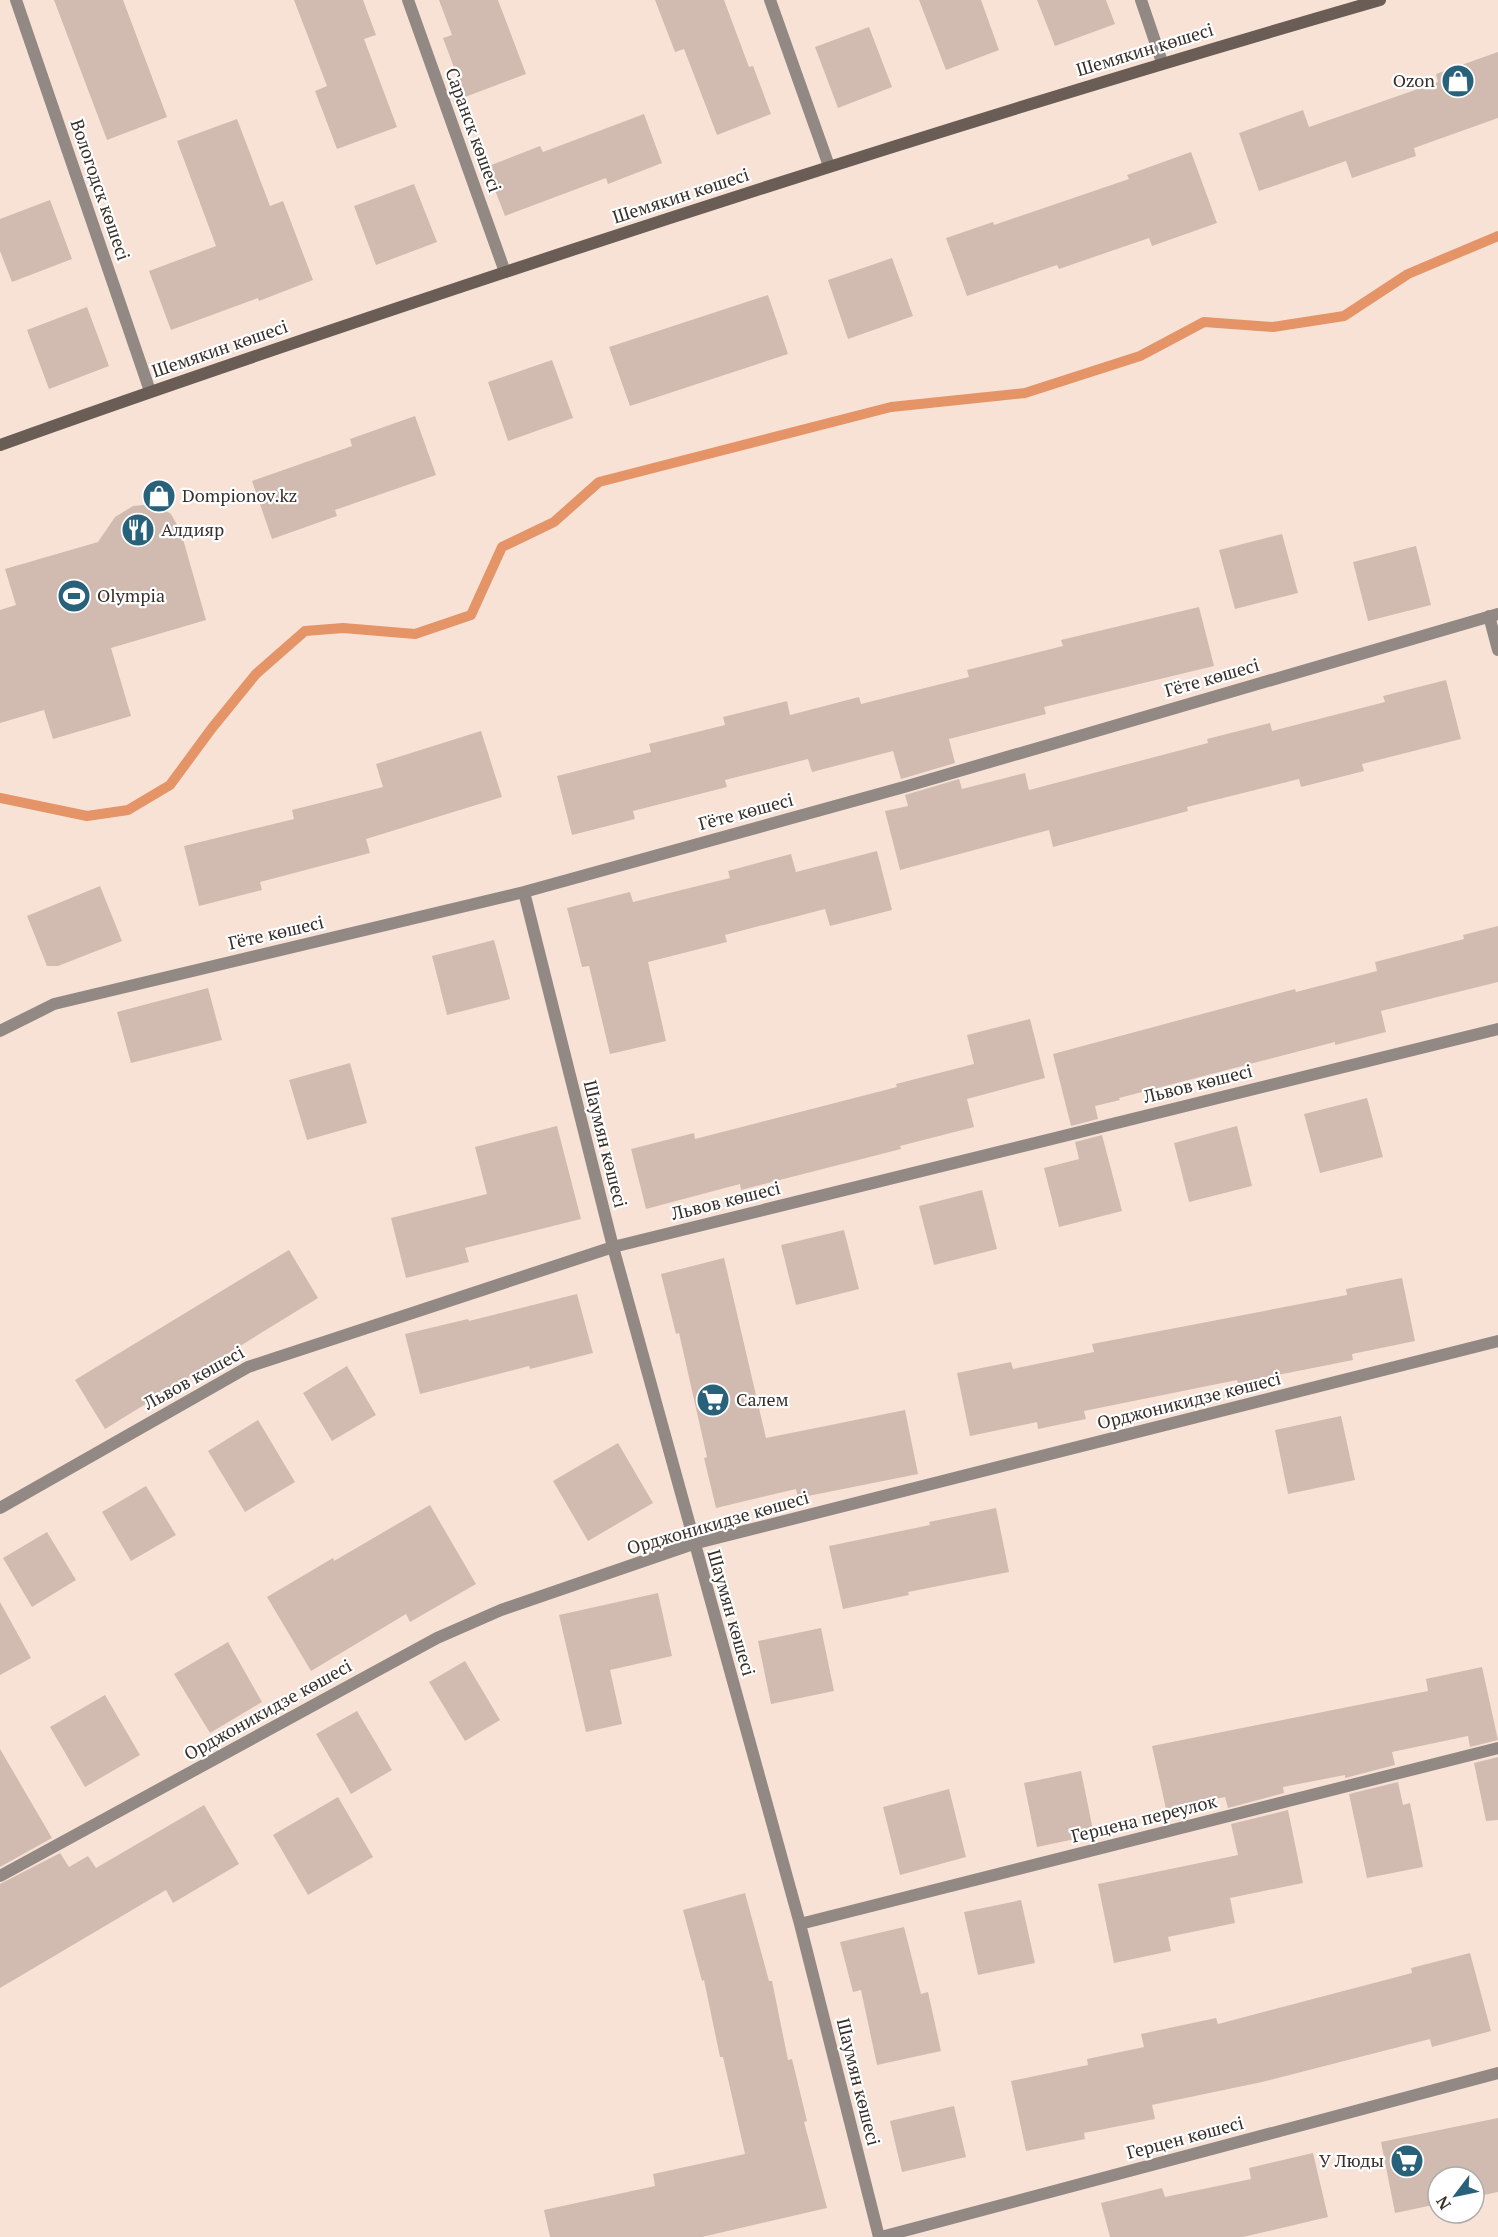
<svg xmlns="http://www.w3.org/2000/svg" width="1498" height="2237" viewBox="0 0 1498 2237" font-family="'PT Serif',serif">
  <style>
    .lines { fill: none; stroke-linecap: round; stroke-linejoin: round }
    .stream { stroke: #e49466; stroke-width: 10 }
    .building { fill: #d1bbb0 }
    .street { stroke: #928984; stroke-width: 12 }
    .secondary { stroke: #695d56; stroke-width: 12 }
    .labels { text-anchor: middle; stroke-width: 4.5; stroke-linejoin: round; paint-order: stroke }
    .street-label { font-size: 18px; fill: #372f2a; stroke: #fff }
    .poi-label { font-size: 18px; fill: #372f2a; stroke: #fff; text-anchor: start }
  </style>
  <rect width="100%" height="100%" fill="#f8e2d6"/>
  <g class="lines">
    <path class="stream" d="M 0,798 L 87,816 L 128,810 L 170,785 L 212,728 L 256,674 L 305,631 L 343,628 L 415,634 L 471,615 L 502,547 L 554,522 L 599,482 L 891,407 L 1025,393 L 1140,356 L 1204,322 L 1273,327 L 1344,316 L 1408,274 L 1498,236"/>
  </g>
  <path class="building" d="M 54,0 L 123,0 L 167,117 L 107,140 Z
    M 294,0 L 363,0 L 376,35 L 364,39 L 397,127 L 337,149 L 315,91 L 327,86 Z
    M 439,0 L 498,0 L 526,74 L 465,97 L 443,38 L 452,35 Z
    M 655,0 L 724,0 L 749,67 L 753,66 L 771,114 L 717,135 L 684,49 L 675,52 Z
    M 919,0 L 981,0 L 999,50 L 946,70 Z
    M 1037,0 L 1106,0 L 1115,24 L 1055,46 Z
    M 869,27 L 892,87 L 838,108 L 815,47 Z
    M 1498,52 L 1498,118 L 1414,148 L 1416,156 L 1352,178 L 1346,161 L 1259,191 L 1239,133 L 1303,110 L 1309,127 L 1438,82 L 1436,74 Z
    M 644,114 L 662,163 L 608,184 L 606,178 L 505,216 L 486,167 L 540,146 L 543,152 Z
    M 237,119 L 270,206 L 283,201 L 313,280 L 259,301 L 258,298 L 171,330 L 149,271 L 216,246 L 177,141 Z
    M 1191,152 L 1217,223 L 1152,246 L 1149,238 L 1059,269 L 1057,265 L 967,296 L 946,238 L 993,222 L 994,225 L 1129,179 L 1127,175 Z
    M 414,184 L 437,242 L 376,265 L 354,206 Z
    M 50,200 L 72,259 L 12,282 L 0,251 L 0,219 Z
    M 892,258 L 913,316 L 848,339 L 828,280 Z
    M 768,295 L 788,354 L 630,406 L 609,347 Z
    M 87,307 L 109,366 L 49,389 L 27,330 Z
    M 552,360 L 573,418 L 508,441 L 488,382 Z
    M 415,416 L 436,475 L 335,510 L 337,516 L 272,539 L 252,481 L 352,446 L 350,439 Z
    M 155,504 L 171,514 L 181,532 L 206,620 L 111,648 L 131,716 L 53,739 L 44,710 L 0,723 L 0,610 L 16,605 L 5,569 L 98,542 L 115,517 L 133,506 Z
    M 1282,534 L 1298,593 L 1235,609 L 1219,550 Z
    M 1416,546 L 1431,605 L 1368,621 L 1353,562 Z
    M 1199,607 L 1214,666 L 1044,707 L 1046,714 L 949,739 L 955,763 L 901,779 L 893,751 L 812,772 L 808,759 L 725,780 L 727,787 L 633,811 L 635,819 L 572,835 L 557,776 L 651,752 L 649,744 L 725,725 L 723,717 L 787,701 L 790,715 L 859,697 L 861,704 L 969,677 L 967,670 L 1063,646 L 1061,640 Z
    M 1446,680 L 1461,739 L 1362,764 L 1364,771 L 1301,787 L 1299,779 L 1187,807 L 1188,811 L 1053,847 L 1049,830 L 900,870 L 885,811 L 908,806 L 905,795 L 959,779 L 962,789 L 1025,773 L 1029,790 L 1208,743 L 1207,739 L 1270,723 L 1272,731 L 1385,702 L 1383,696 Z
    M 481,731 L 502,797 L 366,839 L 370,853 L 260,882 L 262,890 L 199,906 L 184,846 L 294,819 L 292,810 L 383,787 L 376,764 Z
    M 877,851 L 892,910 L 830,926 L 825,909 L 725,935 L 727,942 L 648,962 L 666,1041 L 610,1054 L 589,966 L 582,967 L 567,908 L 630,892 L 633,902 L 730,878 L 728,871 L 791,854 L 796,872 Z
    M 100,886 L 122,941 L 58,966 L 47,966 L 27,916 Z
    M 1498,926 L 1498,982 L 1381,1011 L 1386,1032 L 1335,1045 L 1335,1042 L 1119,1098 L 1120,1100 L 1095,1106 L 1098,1119 L 1071,1126 L 1053,1054 L 1295,989 L 1296,992 L 1377,971 L 1375,962 L 1464,939 L 1463,935 Z
    M 494,940 L 510,999 L 447,1015 L 432,956 Z
    M 208,988 L 222,1040 L 131,1063 L 117,1012 Z
    M 1030,1019 L 1045,1078 L 967,1099 L 974,1127 L 900,1146 L 901,1149 L 741,1190 L 740,1184 L 646,1209 L 631,1149 L 694,1133 L 695,1139 L 897,1087 L 896,1084 L 974,1064 L 967,1035 Z
    M 350,1063 L 367,1123 L 307,1140 L 289,1080 Z
    M 1367,1098 L 1383,1157 L 1320,1173 L 1304,1114 Z
    M 557,1126 L 581,1219 L 465,1248 L 469,1262 L 406,1278 L 391,1218 L 487,1194 L 475,1147 Z
    M 1237,1126 L 1252,1186 L 1189,1202 L 1174,1143 Z
    M 1102,1135 L 1122,1211 L 1059,1227 L 1044,1168 L 1079,1159 L 1075,1142 Z
    M 982,1190 L 997,1249 L 934,1265 L 919,1206 Z
    M 844,1230 L 859,1289 L 796,1305 L 781,1245 Z
    M 289,1250 L 318,1298 L 105,1429 L 75,1380 Z
    M 724,1258 L 766,1438 L 905,1410 L 918,1474 L 798,1498 L 796,1489 L 716,1508 L 704,1458 L 707,1457 L 679,1333 L 676,1334 L 661,1274 Z
    M 1402,1278 L 1415,1341 L 1352,1354 L 1353,1360 L 1238,1383 L 1237,1380 L 1084,1411 L 1086,1419 L 1038,1429 L 1037,1422 L 970,1436 L 957,1373 L 1011,1362 L 1013,1369 L 1094,1352 L 1092,1344 L 1347,1295 L 1346,1289 Z
    M 577,1294 L 593,1353 L 530,1369 L 529,1366 L 420,1394 L 405,1334 L 468,1319 L 469,1321 Z
    M 347,1366 L 376,1415 L 332,1441 L 303,1393 Z
    M 1341,1416 L 1355,1480 L 1288,1494 L 1275,1430 Z
    M 258,1420 L 295,1482 L 245,1512 L 208,1451 Z
    M 618,1443 L 653,1503 L 588,1541 L 553,1481 Z
    M 146,1486 L 176,1535 L 131,1561 L 102,1512 Z
    M 430,1505 L 476,1584 L 410,1622 L 406,1614 L 311,1671 L 267,1597 L 333,1558 L 334,1561 Z
    M 996,1508 L 1009,1572 L 908,1592 L 909,1595 L 843,1609 L 829,1546 L 930,1525 L 929,1522 Z
    M 47,1532 L 76,1580 L 32,1607 L 3,1558 Z
    M 658,1593 L 672,1656 L 610,1670 L 622,1724 L 586,1732 L 559,1615 Z
    M 0,1602 L 31,1658 L 0,1675 Z
    M 821,1628 L 834,1691 L 771,1704 L 758,1641 Z
    M 228,1642 L 262,1702 L 210,1733 L 174,1674 Z
    M 465,1661 L 500,1720 L 465,1741 L 429,1682 Z
    M 1482,1667 L 1498,1740 L 1470,1747 L 1468,1736 L 1392,1752 L 1395,1765 L 1345,1778 L 1345,1775 L 1283,1787 L 1284,1793 L 1228,1808 L 1225,1797 L 1166,1809 L 1152,1746 L 1428,1691 L 1426,1679 Z
    M 105,1695 L 140,1755 L 85,1787 L 50,1727 Z
    M 357,1711 L 392,1770 L 351,1794 L 316,1734 Z
    M 0,1749 L 52,1838 L 0,1867 Z
    M 1498,1757 L 1498,1820 L 1486,1821 L 1474,1763 Z
    M 1081,1771 L 1094,1835 L 1037,1847 L 1024,1783 Z
    M 1398,1782 L 1403,1805 L 1410,1803 L 1423,1867 L 1367,1878 L 1349,1794 Z
    M 949,1789 L 966,1857 L 900,1875 L 883,1807 Z
    M 338,1797 L 373,1857 L 308,1895 L 273,1835 Z
    M 204,1805 L 239,1864 L 173,1903 L 166,1890 L 0,1988 L 0,1884 L 60,1853 L 69,1867 L 88,1856 L 96,1868 Z
    M 1288,1810 L 1303,1883 L 1230,1898 L 1235,1923 L 1168,1937 L 1171,1951 L 1114,1963 L 1098,1884 L 1238,1855 L 1231,1824 Z
    M 745,1893 L 769,1981 L 772,1981 L 788,2060 L 792,2059 L 807,2121 L 804,2122 L 827,2208 L 702,2237 L 550,2237 L 544,2210 L 655,2186 L 653,2174 L 745,2154 L 723,2057 L 720,2057 L 704,1980 L 702,1981 L 683,1910 Z
    M 1021,1900 L 1035,1963 L 978,1975 L 964,1912 Z
    M 904,1927 L 921,1994 L 928,1992 L 941,2051 L 877,2065 L 861,1990 L 853,1992 L 840,1942 Z
    M 1470,1953 L 1491,2031 L 1432,2047 L 1430,2039 L 1262,2082 L 1152,2105 L 1155,2119 L 1084,2133 L 1085,2139 L 1026,2151 L 1011,2081 L 1088,2065 L 1087,2059 L 1144,2047 L 1141,2034 L 1216,2018 L 1218,2024 L 1412,1973 L 1411,1968 Z
    M 954,2106 L 966,2157 L 902,2172 L 890,2121 Z
    M 1498,2118 L 1498,2192 L 1474,2197 L 1474,2177 L 1438,2177 L 1438,2204 L 1395,2213 L 1381,2142 Z
    M 1313,2153 L 1328,2217 L 1243,2237 L 1110,2237 L 1101,2203 L 1162,2188 L 1165,2197 L 1251,2179 L 1249,2168 Z"/>
  <g class="lines">
    <path class="street" d="M 16,0 L 150,391
      M 408,0 L 505,272
      M 770,0 L 829,166
      M 1141,0 L 1162,62
      M 1489,616 L 1498,650
      M 524,892 L 613,1247 L 800,1924 L 879,2237
      M 0,1031 L 54,1004 L 524,892 L 904,787 L 1498,614
      M 0,1508 L 248,1367 L 613,1247 L 1498,1029
      M 0,1876 L 437,1638 L 501,1610 L 693,1544 L 1498,1341
      M 800,1924 L 1498,1748
      M 881,2237 L 1498,2073"/>
    <path class="secondary" d="M 0,445 C 190,377 381,313 572,250 C 840,162 1109,78 1380,0"/>
  </g>
  <defs>
    <g id="shop-disc" transform="scale(1.725)"><circle r="9.5" fill="#28617a" stroke="#fff"/><path d="M-5-2.5h2.3a2.7 3.5 0 0 1 5.4 0H5L5.5 6h-11ZM-1.5-2.5h3a1.5 2.3 0 0 0-3 0Z" fill="#fff"/></g>
    <g id="restaurant-disc" transform="scale(1.725)"><circle r="9.5" fill="#28617a" stroke="#fff"/><path d="M-5-6h1v4h1v-4h1v4h1v-4h1v5L-1.5 .5V6h-2V.5L-5-1ZM5-6V6H3V1.5H1.5Q1.5-4 5-6Z" fill="#fff"/></g>
    <g id="stadium-disc" transform="scale(1.725)"><circle r="9.5" fill="#28617a" stroke="#fff"/><path d="M0-5a6.5 5 0 1 0 0 10a6.5 5 0 1 0 0-10ZM-3.5-1.8h7v3.6h-7Z" fill="#fff"/></g>
    <g id="supermarket-disc" transform="scale(1.725)"><circle r="9.5" fill="#28617a" stroke="#fff"/><path d="M-6-5.5h2.5l.6 2H6L4.5 2H-2.5L-4.4-4H-6ZM-1.5 3.2a1.3 1.3 0 1 0 .1 0ZM3 3.2a1.3 1.3 0 1 0 .1 0Z" fill="#fff"/></g>
  </defs>
  <g fill-rule="evenodd">
    <use href="#shop-disc" x="1458" y="81"/>
    <use href="#shop-disc" x="159" y="496"/>
    <use href="#restaurant-disc" x="138" y="530"/>
    <use href="#stadium-disc" x="74" y="596"/>
    <use href="#supermarket-disc" x="713" y="1400"/>
    <use href="#supermarket-disc" x="1407" y="2161"/>
  </g>
  <g class="labels">
    <g class="street-label">
      <text transform="translate(1145 50) rotate(-17)" y="6">Шемякин көшесі</text>
      <text transform="translate(473 130) rotate(70)" y="6">Саранск көшесі</text>
      <text transform="translate(100 190) rotate(71)" y="6">Вологодск көшесі</text>
      <text transform="translate(681 196) rotate(-18)" y="6">Шемякин көшесі</text>
      <text transform="translate(220 349) rotate(-19)" y="6">Шемякин көшесі</text>
      <text transform="translate(1212 678) rotate(-16)" y="6">Гёте көшесі</text>
      <text transform="translate(746 812) rotate(-15)" y="6">Гёте көшесі</text>
      <text transform="translate(276 933) rotate(-13)" y="6">Гёте көшесі</text>
      <text transform="translate(1198 1084) rotate(-14)" y="6">Львов көшесі</text>
      <text transform="translate(605 1144) rotate(76)" y="6">Шаумян көшесі</text>
      <text transform="translate(726 1201) rotate(-14)" y="6">Львов көшесі</text>
      <text transform="translate(194 1378) rotate(-29)" y="6">Львов көшесі</text>
      <text transform="translate(1189 1401) rotate(-14)" y="6">Орджоникидзе көшесі</text>
      <text transform="translate(718 1523) rotate(-16)" y="6">Орджоникидзе көшесі</text>
      <text transform="translate(731 1613) rotate(74)" y="6">Шаумян көшесі</text>
      <text transform="translate(268 1710) rotate(-29)" y="6">Орджоникидзе көшесі</text>
      <text transform="translate(1144 1819) rotate(-14)" y="6">Герцена переулок</text>
      <text transform="translate(858 2082) rotate(76)" y="6">Шаумян көшесі</text>
      <text transform="translate(1185 2138) rotate(-15)" y="6">Герцен көшесі</text>
    </g>
    <g class="poi-label">
      <text x="1435" y="87" text-anchor="end">Ozon</text>
      <text x="182" y="502">Dompionov.kz</text>
      <text x="161" y="536">Алдияр</text>
      <text x="97" y="602">Olympia</text>
      <text x="736" y="1406">Салем</text>
      <text x="1384" y="2167" text-anchor="end">У Люды</text>
    </g>
  </g>
  <g transform="translate(1456 2195) rotate(238)"><circle r="28" fill="#ffffff" stroke="#afacaa" stroke-width="1.5"/>
  <path d="M0-4.5L10 22L0 15L-10 22Z" fill="#28617a"/>
  <text y="-9" font-size="16" font-weight="bold" text-anchor="middle" fill="#372f2a">N</text>
  </g>
</svg>
